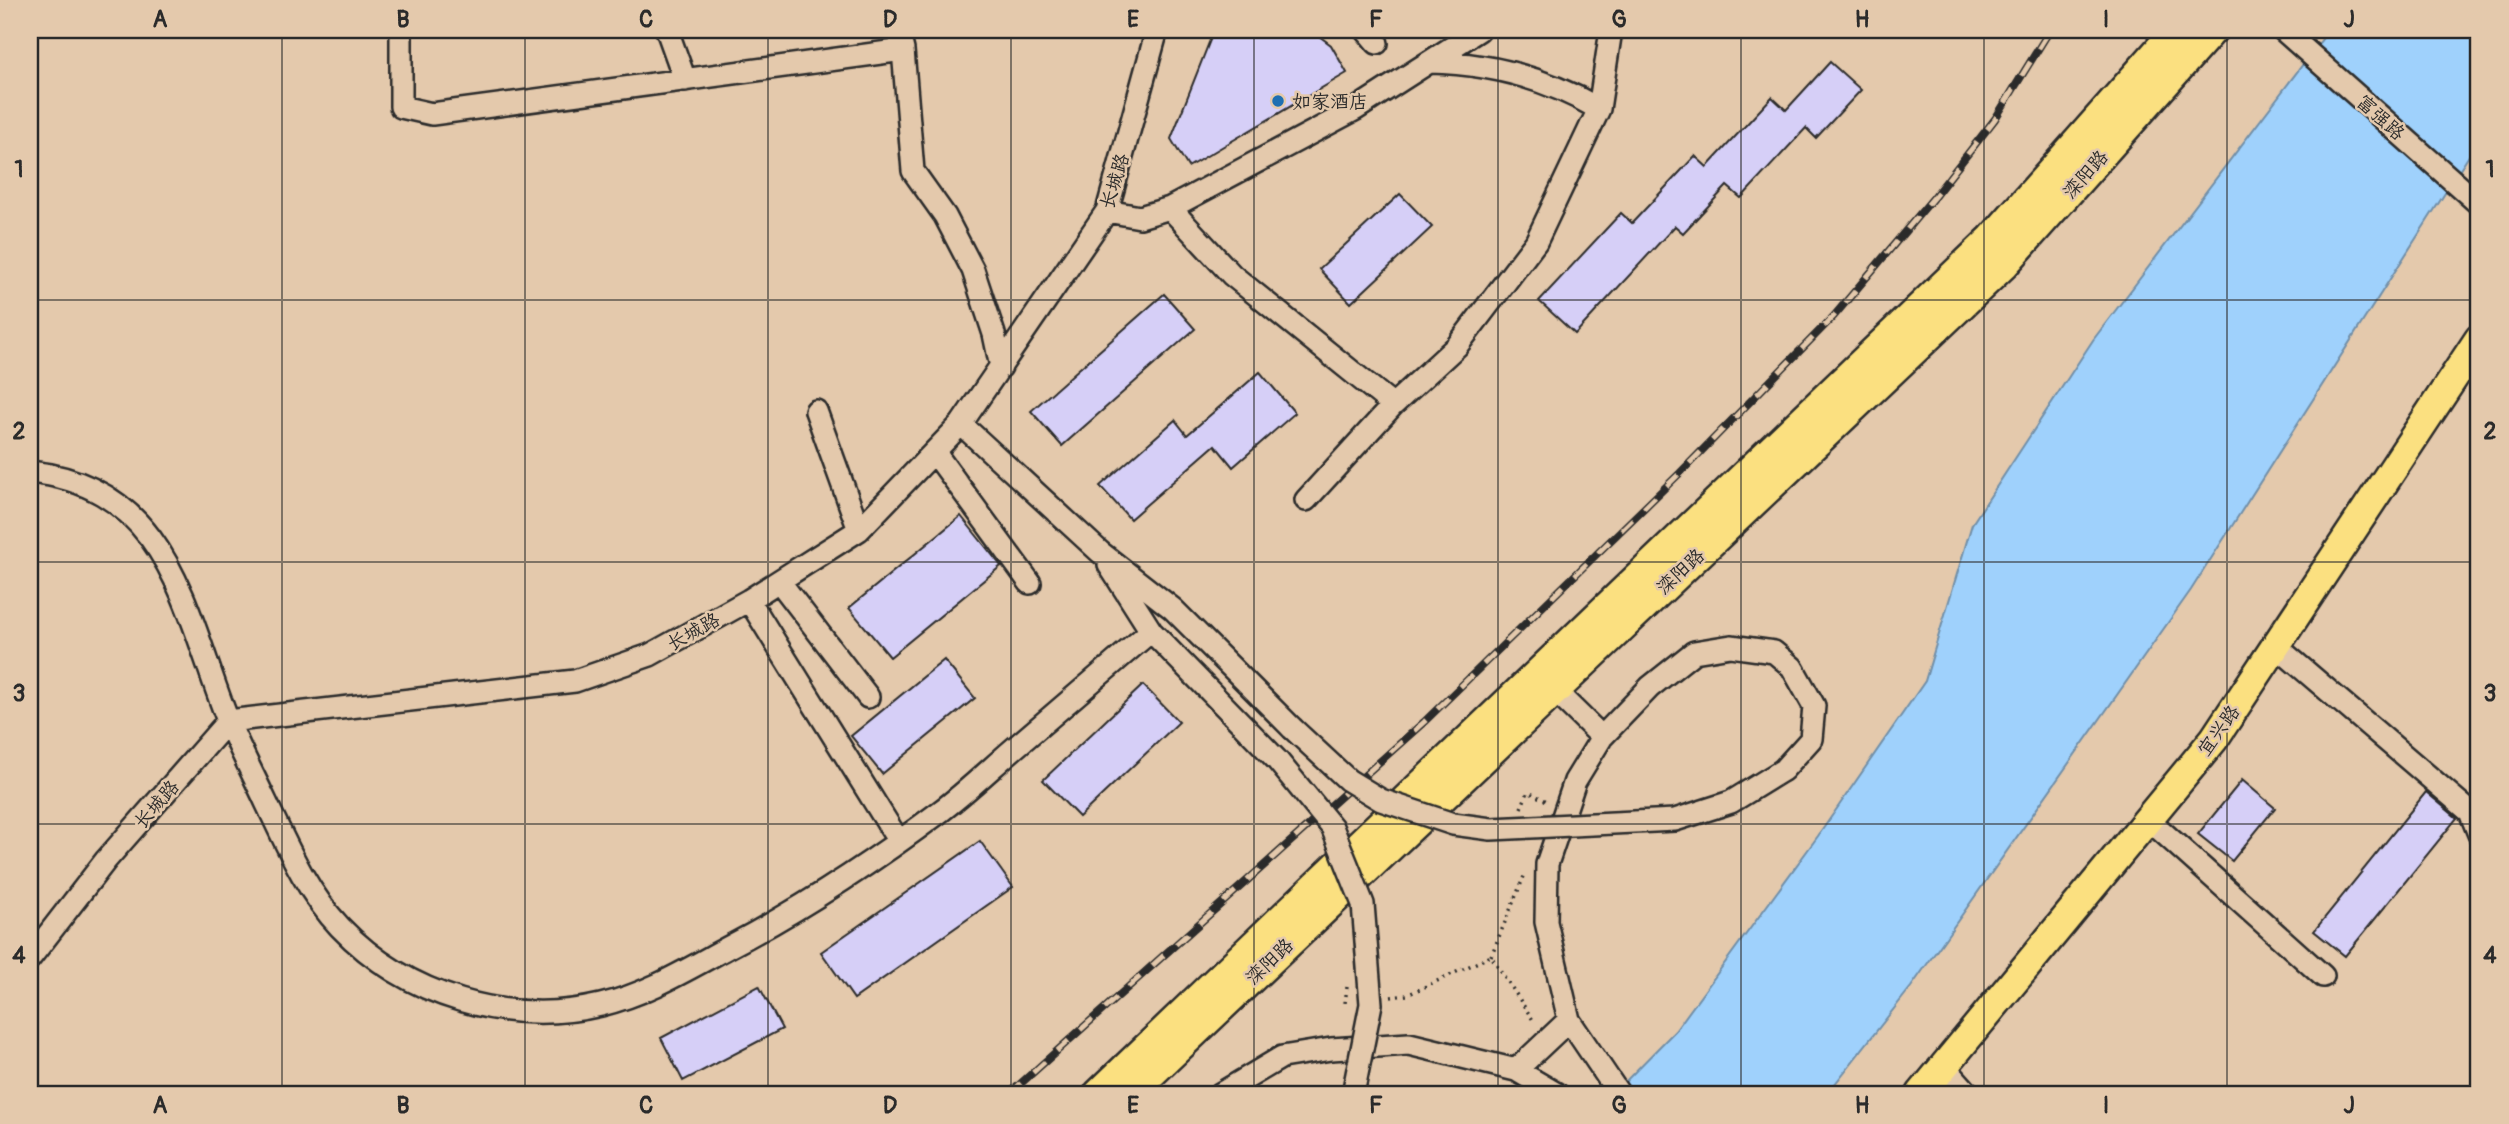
<svg xmlns="http://www.w3.org/2000/svg" width="2509" height="1124" viewBox="0 0 2509 1124" font-family="Pangolin,'LXGW WenKai TC',sans-serif">
  <style>
    .water { fill: #9fd1fc; stroke: #718fa8; stroke-width: 2 }
    .building { fill: #d6cff7; stroke: #2b2b2b; stroke-width: 2 }
    .lines { fill: none; stroke-linecap: round; stroke-linejoin: round }
    .minor-casing { stroke: #2b2b2b; stroke-width: 26 }
    .major-casing { stroke: #2b2b2b; stroke-width: 33 }
    .path { stroke: #2b2b2b; stroke-width: 3.5; stroke-dasharray: 2 5; stroke-linecap: butt }
    .minor { stroke: #e4c9ac; stroke-width: 21 }
    .major { stroke: #fbe080; stroke-width: 28 }
    .rail-casing { stroke: #2b2b2b; stroke-width: 8 }
    .rail { stroke: #e4c9ac; stroke-width: 5; stroke-dasharray: 16; stroke-linecap: butt }
    .minor-bridge-casing { stroke: #2b2b2b; stroke-width: 26; stroke-linecap: butt }
    .minor-bridge { stroke: #e4c9ac; stroke-width: 21 }
    .grid { fill: none; stroke: #2b2b2b; stroke-width: 2; stroke-opacity: 0.55 }
    .poi-dot { fill: #1f6fb2; stroke: #e4c9ac; stroke-width: 2.5 }
    .labels { text-anchor: middle; stroke-width: 5; stroke-linejoin: round; paint-order: stroke }
    .poi-label { font-size: 19px; fill: #2b2b2b; stroke: #e4c9ac; text-anchor: start }
    .street-label { font-size: 19px; fill: #2b2b2b; stroke: #e4c9ac }
    .neatline { fill: none; stroke: #2b2b2b; stroke-width: 2.5 }
    .grid-label { font-size: 23px; text-anchor: middle; font-weight: bold; fill: #2b2b2b }
  </style>
  <rect width="100%" height="100%" fill="#e4c9ac"/>
  <filter id="ink" filterUnits="userSpaceOnUse"><feTurbulence type="fractalNoise" baseFrequency=".0143" numOctaves="2"/><feDisplacementMap in="SourceGraphic" scale="14" xChannelSelector="R" yChannelSelector="G"/><feConvolveMatrix kernelMatrix="1 2 1 2 8 2 1 2 1" color-interpolation-filters="sRGB"/></filter>
  <g filter="url(#ink)">
    <path class="water" d="M 2329,30 L 2479,30 L 2479,140 L 2191,590 L 1911,987 L 1827,1094 L 1613,1094 L 1675,1031 L 1818,836 L 1925,681 L 1972,524 L 2093,340 Z"/>
    <path class="building" d="M 1214,30 L 1311,30 L 1331,45 L 1347,73 L 1188,167 L 1171,139 Z
      M 1830,62 L 1861,90 L 1816,138 L 1806,128 L 1741,198 L 1727,186 L 1683,233 L 1675,226 L 1575,334 L 1539,301 L 1621,213 L 1632,223 L 1695,156 L 1707,167 L 1772,97 L 1786,110 Z
      M 1400,194 L 1432,227 L 1351,303 L 1319,269 Z
      M 1164,294 L 1195,329 L 1062,446 L 1031,411 Z
      M 1260,372 L 1295,413 L 1233,467 L 1215,445 L 1130,519 L 1100,486 L 1175,420 L 1187,435 Z
      M 961,516 L 1001,566 L 890,657 L 849,608 Z
      M 944,660 L 975,698 L 882,774 L 851,736 Z
      M 1143,685 L 1179,722 L 1079,817 L 1043,780 Z
      M 2242,780 L 2275,808 L 2232,861 L 2198,834 Z
      M 2426,792 L 2457,818 L 2345,956 L 2314,931 Z
      M 980,841 L 1013,887 L 854,999 L 821,952 Z
      M 759,986 L 782,1029 L 683,1081 L 661,1038 Z"/>
    <g class="lines">
      <g class="minor-casing">
        <path id="minor" d="M 401,30 L 401,107 L 432,114 L 903,50
          M 667,30 L 685,80
          M 898,30 L 903,50 L 913,171 L 945,216 L 973,270 L 994,334 L 1001,367
          M 1366,30 L 1377,43
          M 2283,30 L 2479,204
          M 1429,62 C 1491,63 1546,78 1599,109
          M 1170,208 L 1232,275 L 1393,405
          M 1107,211 L 1140,217 L 1170,208 L 1356,109 L 1479,30
          M 816,411 L 859,530
          M 961,424 L 1100,552 L 1173,609 L 1292,728
          M 935,453 L 1030,583
          M 30,472 C 169,486 185,611 227,718 C 238,746 253,774 266,802 C 287,846 306,891 340,927 C 406,996 508,1027 601,1005 C 647,994 686,970 727,948 C 802,909 873,862 941,811 C 965,793 988,771 1011,751 C 1058,711 1104,671 1151,631
          M 1306,500 L 1393,405 L 1457,346 L 1536,242 L 1599,109 L 1611,30
          M 1109,565 L 1151,631 L 1277,760
          M 779,581 L 868,697
          M 749,600 L 898,840
          M 2276,646 L 2470,812 L 2479,834
          M 1554,690 L 1602,737
          M 2148,819 L 2323,976
          M 30,958 L 106,860 L 228,721 L 575,681 L 650,655 L 749,600 L 859,530 L 961,424 L 1107,211 L 1157,30
          M 1944,1066 L 1969,1094
          M 1516,1070 L 1569,1020
          M 1220,1094 L 1282,1057 L 1331,1049 L 1409,1044 L 1516,1070 L 1557,1094
          M 1619,1094 L 1569,1020 L 1546,922 L 1547,864 L 1575,781 L 1602,737 L 1650,687 L 1694,652 L 1731,646 L 1774,652 L 1792,667 L 1814,706 L 1811,739 L 1783,770"/>
      </g>
      <g class="major-casing">
        <path id="major" d="M 1098,1094 L 1992,238 L 2176,30
          M 1130,1094 L 2005,264 L 2213,30
          M 1921,1094 L 2214,739 L 2479,339"/>
      </g>
      <path class="path" d="M 1521,808 L 1528,792 L 1547,801
        M 1491,956 L 1525,874
        M 1347,987 L 1345,1003 L 1349,1003
        M 1391,997 L 1407,995 L 1491,956 L 1535,1023"/>
      <use href="#minor" class="minor"/>
      <use href="#major" class="major"/>
      <g class="rail-casing">
        <path id="rail" d="M 1009,1094 L 1424,722 L 1680,473 L 1834,316 L 1934,197 L 1995,119 L 2050,30"/>
      </g>
      <use href="#rail" class="rail"/>
      <g class="minor-bridge-casing">
        <path id="minor-bridge" d="M 1292,728 L 1348,780 L 1381,800 L 1453,824 L 1491,829 L 1675,820 L 1731,802 L 1783,770
          M 1277,760 L 1332,827 L 1363,904 L 1371,1004 L 1353,1094"/>
      </g>
      <use href="#minor-bridge" class="minor-bridge"/>
    </g>
  </g>
  <path class="grid" d="M 282,30 L 282,1094M 525,30 L 525,1094M 768,30 L 768,1094M 1011,30 L 1011,1094M 1254,30 L 1254,1094M 1498,30 L 1498,1094M 1741,30 L 1741,1094M 1984,30 L 1984,1094M 2227,30 L 2227,1094M 30,300 L 2479,300M 30,562 L 2479,562M 30,824 L 2479,824"/>
  <circle class="poi-dot" cx="1278" cy="101" r="7"/>
  <g class="labels">
    <g class="poi-label">
      <text x="1292" y="108">如家酒店</text>
    </g>
    <g class="street-label">
      <text transform="translate(2381 117) rotate(42)" y="7">富强路</text>
      <text transform="translate(2085 174) rotate(-49)" y="7">滦阳路</text>
      <text transform="translate(1114 181) rotate(-73)" y="7">长城路</text>
      <text transform="translate(1680 571) rotate(-43)" y="7">滦阳路</text>
      <text transform="translate(693 631) rotate(-29)" y="7">长城路</text>
      <text transform="translate(2218 730) rotate(-54)" y="7">宜兴路</text>
      <text transform="translate(156 804) rotate(-49)" y="7">长城路</text>
      <text transform="translate(1269 961) rotate(-44)" y="7">滦阳路</text>
    </g>
  </g>
  <rect width="2509" height="1124" fill="none" stroke="#e4c9ac" stroke-width="77"/>
  <rect x="38" y="38" width="2432" height="1048" class="neatline"/>
  <g class="grid-label">
    <text x="160" y="27">A</text>
    <text x="403" y="27">B</text>
    <text x="646" y="27">C</text>
    <text x="890" y="27">D</text>
    <text x="1133" y="27">E</text>
    <text x="1376" y="27">F</text>
    <text x="1619" y="27">G</text>
    <text x="1862" y="27">H</text>
    <text x="2106" y="27">I</text>
    <text x="2349" y="27">J</text>
    <text x="19" y="177">1</text>
    <text x="2490" y="177">1</text>
    <text x="19" y="439">2</text>
    <text x="2490" y="439">2</text>
    <text x="19" y="701">3</text>
    <text x="2490" y="701">3</text>
    <text x="19" y="963">4</text>
    <text x="2490" y="963">4</text>
    <text x="160" y="1113">A</text>
    <text x="403" y="1113">B</text>
    <text x="646" y="1113">C</text>
    <text x="890" y="1113">D</text>
    <text x="1133" y="1113">E</text>
    <text x="1376" y="1113">F</text>
    <text x="1619" y="1113">G</text>
    <text x="1862" y="1113">H</text>
    <text x="2106" y="1113">I</text>
    <text x="2349" y="1113">J</text>
  </g>
</svg>
